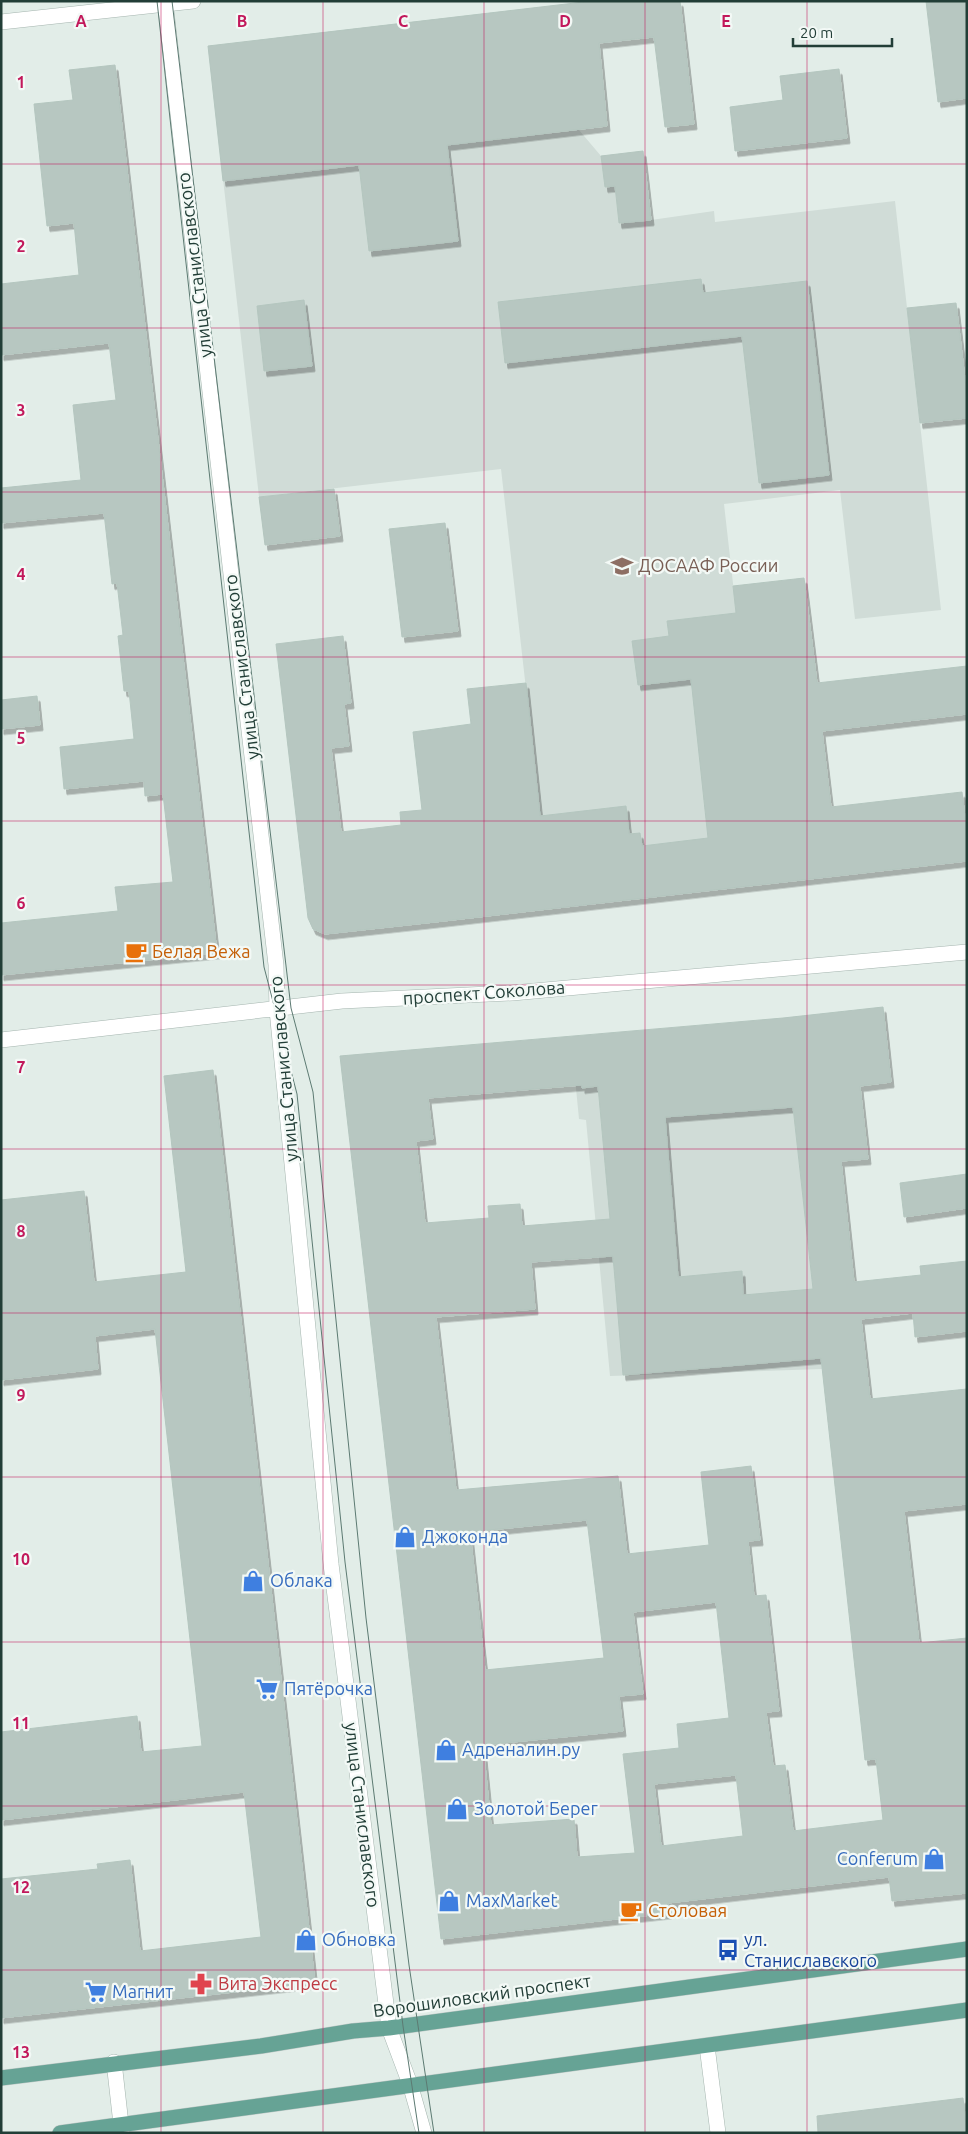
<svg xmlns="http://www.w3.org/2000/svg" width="968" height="2134" viewBox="0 0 968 2134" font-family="Ubuntu,sans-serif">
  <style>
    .built { fill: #d0dcd7 }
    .building { fill: #b7c7c1; stroke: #b4c6bf; fill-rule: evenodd; filter: url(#shadow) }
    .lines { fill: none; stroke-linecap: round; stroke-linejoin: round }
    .minor-casing { stroke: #a5b5af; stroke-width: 16 }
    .tertiary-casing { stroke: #a5b5af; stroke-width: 16 }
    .primary-casing { stroke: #c1c9c7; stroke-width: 16 }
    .minor { stroke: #fff; stroke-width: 15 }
    .tertiary { stroke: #fff; stroke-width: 15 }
    .primary { stroke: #66a395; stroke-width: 15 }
    .tram { stroke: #5c7a72; stroke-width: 1 }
    .grid { fill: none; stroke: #c2185b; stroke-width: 1; stroke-opacity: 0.55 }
    .labels { text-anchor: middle; stroke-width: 4.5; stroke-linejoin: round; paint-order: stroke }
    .street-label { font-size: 18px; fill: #223e37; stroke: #f3f9f6 }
    .education-label { font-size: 18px; fill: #785e54; stroke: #f3f9f6; text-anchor: start }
    .food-label { font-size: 18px; fill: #c56008; stroke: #f3f9f6; text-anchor: start }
    .shop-label { font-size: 18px; fill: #366cbe; stroke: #f3f9f6; text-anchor: start }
    .transit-label { font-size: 18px; fill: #164399; stroke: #f3f9f6; text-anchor: start }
    .health-label { font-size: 18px; fill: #be3a42; stroke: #f3f9f6; text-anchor: start }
    .grid-label { font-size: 16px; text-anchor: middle; font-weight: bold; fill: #c2185b; stroke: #f3f9f6; stroke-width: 4.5; stroke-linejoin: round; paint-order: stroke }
  </style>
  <defs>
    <filter id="shadow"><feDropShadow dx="3" dy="5.5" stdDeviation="0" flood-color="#0004"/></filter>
  </defs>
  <rect width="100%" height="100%" fill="#e2ede8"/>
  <path class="built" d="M 446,18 L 461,143 L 579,130 L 601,156 L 643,151 L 651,220 L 714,211 L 715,222 L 895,201 L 941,610 L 855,619 L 840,490 L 724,504 L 767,884 L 551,909 L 501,469 L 259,497 L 208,46 Z
    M 783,1018 L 822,1369 L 610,1376 L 586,1120 L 579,1119 L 571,1037 Z"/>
  <path class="building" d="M 592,1 L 680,1 L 694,124 L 665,127 L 654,37 L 599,43 L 607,126 L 447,145 L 458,241 L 369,251 L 359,165 L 223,181 L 208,46 Z
    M 926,1 L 967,1 L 967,98 L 938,102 Z
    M 115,65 L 217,953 L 1,975 L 1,923 L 118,911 L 115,887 L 173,882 L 163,794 L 145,796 L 144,781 L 64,789 L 60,747 L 134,739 L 129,691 L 124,691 L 118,636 L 123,635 L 117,583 L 112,584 L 104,513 L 1,523 L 1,488 L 81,480 L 73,405 L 116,400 L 109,343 L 1,355 L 1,284 L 79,275 L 74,223 L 47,226 L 34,104 L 73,100 L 69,70 Z
    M 839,69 L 847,138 L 735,151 L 730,107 L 783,100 L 780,76 Z
    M 643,151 L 651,220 L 619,223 L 615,186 L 605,187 L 601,156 Z
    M 701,279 L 703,293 L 807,281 L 829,475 L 759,483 L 742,336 L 505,363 L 498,302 Z
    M 304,300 L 312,366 L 264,371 L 257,306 Z
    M 956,303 L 967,396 L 967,418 L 920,423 L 907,308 Z
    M 334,489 L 340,536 L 265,545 L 259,497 Z
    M 445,523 L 458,631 L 402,637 L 389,529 Z
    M 804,578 L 817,683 L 967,666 L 967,714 L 822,731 L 831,807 L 962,792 L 967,834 L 967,861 L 435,922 L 325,934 L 313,929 L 308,918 L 276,644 L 343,636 L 351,703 L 344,704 L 349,746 L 331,748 L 341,832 L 401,825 L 400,812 L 422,810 L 413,732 L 471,724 L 467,689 L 526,683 L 540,816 L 626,806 L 629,834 L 640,833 L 642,846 L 708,838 L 691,679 L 638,685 L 632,641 L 669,636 L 667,621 L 736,613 L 733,586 Z
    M 37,696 L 40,725 L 1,729 L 1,700 Z
    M 883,1007 L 891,1082 L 860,1086 L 868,1159 L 841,1161 L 854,1282 L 921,1275 L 920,1266 L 967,1261 L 967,1331 L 915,1337 L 913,1313 L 861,1319 L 870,1399 L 967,1389 L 967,1504 L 904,1511 L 919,1643 L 967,1638 L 967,1893 L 892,1901 L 889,1877 L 668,1903 L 669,1913 L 441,1939 L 340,1056 L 783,1018 ZM 582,1085 L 582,1088 L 598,1086 L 610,1219 L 522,1226 L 520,1204 L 488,1206 L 489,1218 L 425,1223 L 416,1141 L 433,1139 L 428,1098 ZM 793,1107 L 813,1289 L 743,1295 L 742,1271 L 678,1277 L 665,1117 ZM 613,1256 L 623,1375 L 821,1358 L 865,1760 L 876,1759 L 883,1820 L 793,1831 L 785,1765 L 773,1766 L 766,1712 L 779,1711 L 766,1595 L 754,1596 L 748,1541 L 760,1540 L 751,1466 L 701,1472 L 709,1545 L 627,1554 L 618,1476 L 456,1490 L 436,1317 L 535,1309 L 531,1262 ZM 587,1520 L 604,1658 L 485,1670 L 470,1532 ZM 716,1602 L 729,1718 L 677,1724 L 679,1748 L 623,1754 L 635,1853 L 577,1857 L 574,1819 L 491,1825 L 483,1745 L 623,1731 L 619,1696 L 643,1694 L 633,1612 ZM 736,1775 L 743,1836 L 661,1846 L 654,1784 Z
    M 213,1070 L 315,1983 L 1,2018 L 1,1879 L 98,1869 L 97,1864 L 130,1860 L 140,1951 L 261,1937 L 244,1792 L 1,1820 L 1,1732 L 137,1716 L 141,1752 L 202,1746 L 155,1329 L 95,1336 L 98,1369 L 1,1380 L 1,1200 L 84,1191 L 94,1282 L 186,1272 L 164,1076 Z
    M 967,1174 L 967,1208 L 904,1217 L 900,1183 Z
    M 963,2098 L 967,2133 L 818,2133 L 817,2116 Z"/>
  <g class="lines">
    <g class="minor-casing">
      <path id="minor" d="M 707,2046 L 718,2133
        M 114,2062 L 122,2133"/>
    </g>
    <g class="tertiary-casing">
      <path id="tertiary" d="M 165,1 L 276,965 L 277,1010 L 331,1564 L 389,2028 L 410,2084 L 424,2133
        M 1,22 L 193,1
        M 1,1040 L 342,1001 L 512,993 L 967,952"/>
    </g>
    <g class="primary-casing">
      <path id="primary" d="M 1,2078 L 261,2046 L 353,2031 L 389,2028 L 967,1949
        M 60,2133 L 967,2010"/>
    </g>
    <use href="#minor" class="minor"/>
    <use href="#tertiary" class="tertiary"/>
    <use href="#primary" class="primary"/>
    <path class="tram" d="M 157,1 L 264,967 L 297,1094 L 345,1562 L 403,2026 L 419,2133
      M 172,1 L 291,1008 L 313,1092 L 366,1618 L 409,1965 L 434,2133"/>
  </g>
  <path class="grid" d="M 161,1 L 161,2133M 323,1 L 323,2133M 484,1 L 484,2133M 645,1 L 645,2133M 807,1 L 807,2133M 1,164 L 967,164M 1,328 L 967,328M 1,492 L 967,492M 1,657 L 967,657M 1,821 L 967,821M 1,985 L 967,985M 1,1149 L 967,1149M 1,1313 L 967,1313M 1,1477 L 967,1477M 1,1642 L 967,1642M 1,1806 L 967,1806M 1,1970 L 967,1970"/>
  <defs>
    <g id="university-bare" transform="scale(1.725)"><path d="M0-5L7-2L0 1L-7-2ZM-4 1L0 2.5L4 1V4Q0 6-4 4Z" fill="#8d6e63" stroke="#f3f9f6" stroke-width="2.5" paint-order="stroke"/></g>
    <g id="cafe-bare" transform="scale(1.725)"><path d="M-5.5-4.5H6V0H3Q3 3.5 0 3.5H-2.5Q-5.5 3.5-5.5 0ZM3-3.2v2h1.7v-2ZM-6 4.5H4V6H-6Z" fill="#e8710a" stroke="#f3f9f6" stroke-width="2.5" paint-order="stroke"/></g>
    <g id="shop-bare" transform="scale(1.725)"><path d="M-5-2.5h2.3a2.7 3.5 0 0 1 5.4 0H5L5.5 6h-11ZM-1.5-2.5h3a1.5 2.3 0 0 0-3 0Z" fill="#3f7fe0" stroke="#f3f9f6" stroke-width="2.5" paint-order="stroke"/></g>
    <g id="supermarket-bare" transform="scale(1.725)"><path d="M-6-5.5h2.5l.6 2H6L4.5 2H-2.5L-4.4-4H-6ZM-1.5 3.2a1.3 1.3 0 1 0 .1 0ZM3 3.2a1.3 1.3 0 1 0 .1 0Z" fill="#3f7fe0" stroke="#f3f9f6" stroke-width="2.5" paint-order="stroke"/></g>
    <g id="bus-bare" transform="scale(1.725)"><path d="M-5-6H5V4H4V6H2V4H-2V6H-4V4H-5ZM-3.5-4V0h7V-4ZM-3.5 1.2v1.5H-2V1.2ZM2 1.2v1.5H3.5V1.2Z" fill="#1a4fb4" stroke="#f3f9f6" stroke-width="2.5" paint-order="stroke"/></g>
    <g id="pharmacy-bare" transform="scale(1.725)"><path d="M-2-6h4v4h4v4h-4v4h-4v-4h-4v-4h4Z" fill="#e0444e" stroke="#f3f9f6" stroke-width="2.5" paint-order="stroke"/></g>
  </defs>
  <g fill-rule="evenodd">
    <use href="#university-bare" x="622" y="566"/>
    <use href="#cafe-bare" x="136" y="952"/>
    <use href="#shop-bare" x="405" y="1537"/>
    <use href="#shop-bare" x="253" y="1581"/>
    <use href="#supermarket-bare" x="267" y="1689"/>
    <use href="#shop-bare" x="446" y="1750"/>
    <use href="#shop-bare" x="457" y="1809"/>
    <use href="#shop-bare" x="934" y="1859"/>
    <use href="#shop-bare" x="449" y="1901"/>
    <use href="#cafe-bare" x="631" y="1911"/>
    <use href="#shop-bare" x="306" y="1940"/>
    <use href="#bus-bare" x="728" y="1950"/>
    <use href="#pharmacy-bare" x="201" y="1984"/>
    <use href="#supermarket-bare" x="96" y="1992"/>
  </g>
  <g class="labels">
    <g class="street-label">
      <text transform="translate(195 265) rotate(-97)" y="6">улица Станиславского</text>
      <text transform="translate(242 667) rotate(-97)" y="6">улица Станиславского</text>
      <text transform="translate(484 993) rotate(-4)" y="6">проспект Соколова</text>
      <text transform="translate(284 1069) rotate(-95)" y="6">улица Станиславского</text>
      <text transform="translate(362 1815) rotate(83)" y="6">улица Станиславского</text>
      <text transform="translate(482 1996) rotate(-8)" y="6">Ворошиловский проспект</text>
    </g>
    <g class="education-label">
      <text x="638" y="572">ДОСААФ России</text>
    </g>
    <g class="food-label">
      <text x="152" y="958">Белая Вежа</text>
      <text x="648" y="1917">Столовая</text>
    </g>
    <g class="shop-label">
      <text x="422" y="1543">Джоконда</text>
      <text x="270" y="1587">Облака</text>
      <text x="284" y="1695">Пятёрочка</text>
      <text x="462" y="1756">Адреналин.ру</text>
      <text x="474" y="1815">Золотой Берег</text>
      <text x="918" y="1865" text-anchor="end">Conferum</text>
      <text x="466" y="1907">MaxMarket</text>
      <text x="322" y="1946">Обновка</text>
      <text x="112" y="1998">Магнит</text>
    </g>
    <g class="transit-label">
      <text x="744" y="1946">ул.<tspan x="744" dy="21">Станиславского</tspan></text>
    </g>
    <g class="health-label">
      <text x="218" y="1990">Вита Экспресс</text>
    </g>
  </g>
  <g class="grid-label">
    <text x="81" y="27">A</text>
    <text x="242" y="27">B</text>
    <text x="403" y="27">C</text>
    <text x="565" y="27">D</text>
    <text x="726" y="27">E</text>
    <text x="21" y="88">1</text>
    <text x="21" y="252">2</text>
    <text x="21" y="416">3</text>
    <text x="21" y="580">4</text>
    <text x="21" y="744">5</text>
    <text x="21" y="909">6</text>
    <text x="21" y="1073">7</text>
    <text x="21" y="1237">8</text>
    <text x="21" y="1401">9</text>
    <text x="21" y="1565">10</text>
    <text x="21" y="1729">11</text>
    <text x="21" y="1893">12</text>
    <text x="21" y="2058">13</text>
  </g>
  <rect width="968" height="2134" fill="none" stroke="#223e37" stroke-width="5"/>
  <path d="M793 38v8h99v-8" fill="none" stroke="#223e37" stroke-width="2.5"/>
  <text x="800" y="38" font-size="15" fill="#223e37" stroke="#f3f9f6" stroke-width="4" paint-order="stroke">20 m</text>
</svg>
